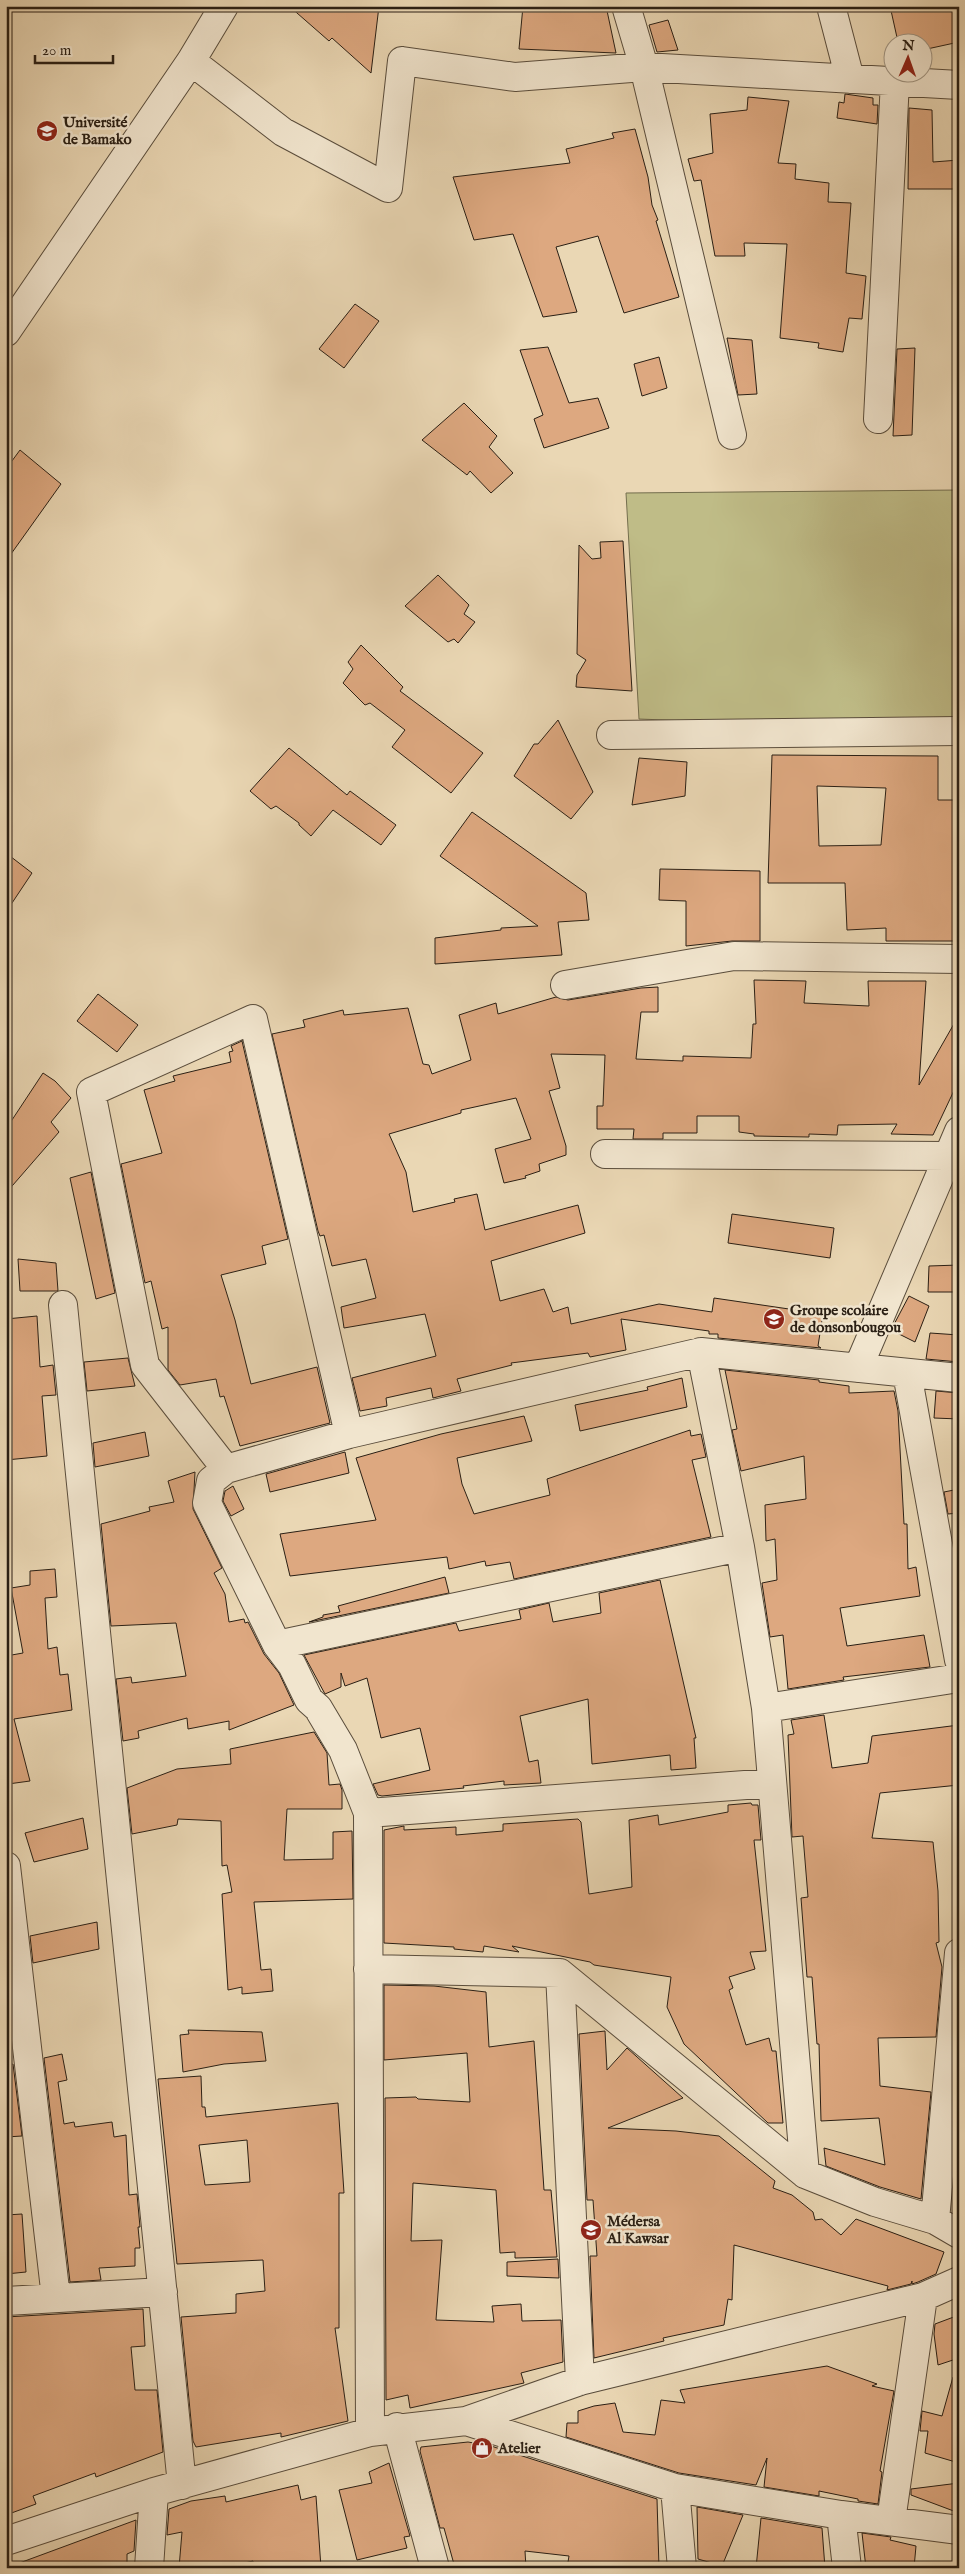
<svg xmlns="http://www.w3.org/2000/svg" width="965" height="2574" viewBox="0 0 965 2574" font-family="'IM FELL English',serif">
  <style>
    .green { fill: #bfbc87; stroke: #746e4e }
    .building { fill: #dda880; stroke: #2a1f14; fill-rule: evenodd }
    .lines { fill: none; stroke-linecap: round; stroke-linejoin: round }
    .minor-casing { stroke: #5a4d3c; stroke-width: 30 }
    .minor { stroke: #f1e5ce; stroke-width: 28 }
    .labels { text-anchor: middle; stroke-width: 5; stroke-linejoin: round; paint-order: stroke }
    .poi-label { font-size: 15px; font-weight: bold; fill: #2a1f14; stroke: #f1e5ce; text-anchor: start }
  </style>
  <rect width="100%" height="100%" fill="#ead7b4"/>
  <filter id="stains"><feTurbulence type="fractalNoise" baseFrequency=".004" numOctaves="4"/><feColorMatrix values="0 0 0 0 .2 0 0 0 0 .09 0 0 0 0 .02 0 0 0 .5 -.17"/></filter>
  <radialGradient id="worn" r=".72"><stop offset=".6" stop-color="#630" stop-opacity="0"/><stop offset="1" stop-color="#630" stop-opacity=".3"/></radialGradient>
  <path class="green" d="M 959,490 L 959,719 L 765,724 L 639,719 L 626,493 Z"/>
  <path class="building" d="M 289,6 L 379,6 L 371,73 L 332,38 L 329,41 Z
    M 523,6 L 606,6 L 616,53 L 519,49 Z
    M 890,6 L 959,6 L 959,42 L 927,49 L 927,64 L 922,64 L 922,42 L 898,42 Z
    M 668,20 L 678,50 L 657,52 L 649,25 Z
    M 845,94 L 873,98 L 873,105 L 878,105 L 877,124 L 837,118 L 839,102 L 844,103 Z
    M 748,97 L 789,101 L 778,163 L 796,164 L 795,179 L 829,183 L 828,202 L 851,203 L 846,273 L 866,276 L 862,319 L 849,318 L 843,352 L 818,348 L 819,343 L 780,338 L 787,244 L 744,243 L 745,256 L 715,256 L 701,180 L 694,181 L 688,159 L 713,153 L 710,114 L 747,110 Z
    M 909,108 L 932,110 L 933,162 L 959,160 L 959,189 L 908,189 Z
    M 635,129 L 648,177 L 652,205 L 658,220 L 656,221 L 679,297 L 624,313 L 598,236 L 556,247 L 577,312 L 543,317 L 513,234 L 474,240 L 453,177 L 570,163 L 566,149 L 614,138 L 612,133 Z
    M 355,304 L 379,321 L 344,368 L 319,349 Z
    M 727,338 L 752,340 L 757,394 L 738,395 Z
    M 548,347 L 569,403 L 598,398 L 609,428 L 544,448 L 534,419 L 543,415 L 520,350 Z
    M 915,348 L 912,435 L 893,436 L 897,349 Z
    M 659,357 L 667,388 L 642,396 L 634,364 Z
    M 464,403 L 497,436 L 489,447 L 513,473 L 491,493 L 470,471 L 467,475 L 422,440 Z
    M 20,450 L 61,484 L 6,561 L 6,469 Z
    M 623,541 L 632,691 L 576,687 L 577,675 L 586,660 L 577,654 L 579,545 L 592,559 L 601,558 L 600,542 Z
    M 438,575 L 469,605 L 464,614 L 475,622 L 458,643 L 454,639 L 448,642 L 405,606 Z
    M 361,645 L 403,687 L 400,691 L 483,753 L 451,793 L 392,747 L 405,730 L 370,703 L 365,705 L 343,683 L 353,669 L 348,662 Z
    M 558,720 L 593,792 L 571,819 L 514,776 L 534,744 L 538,744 Z
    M 289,748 L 347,795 L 350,791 L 396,825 L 381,845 L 333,810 L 311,836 L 299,825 L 299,823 L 276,806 L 271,809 L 250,791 Z
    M 772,755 L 938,756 L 938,800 L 959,800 L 959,941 L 886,941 L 886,928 L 847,930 L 845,883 L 768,883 ZM 817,786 L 886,788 L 881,845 L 819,846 Z
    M 639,758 L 687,762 L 685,796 L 632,805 Z
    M 472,812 L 586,893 L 589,920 L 558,922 L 562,955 L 435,964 L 435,938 L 501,930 L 501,928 L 538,926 L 440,856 Z
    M 6,853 L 32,873 L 6,912 Z
    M 660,869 L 760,871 L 760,941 L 732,941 L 686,946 L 686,901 L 659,900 Z
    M 754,980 L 806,981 L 804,1003 L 869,1006 L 868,981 L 926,981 L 919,1085 L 959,1015 L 959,1080 L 933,1135 L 891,1134 L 897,1124 L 838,1125 L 837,1135 L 809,1134 L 809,1137 L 754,1136 L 754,1134 L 739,1132 L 739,1116 L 697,1116 L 697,1133 L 663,1133 L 663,1139 L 633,1139 L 634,1129 L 597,1129 L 597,1106 L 603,1106 L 605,1055 L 551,1054 L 560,1088 L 549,1091 L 566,1146 L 566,1155 L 539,1164 L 540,1171 L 525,1176 L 526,1178 L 504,1183 L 495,1149 L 531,1139 L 516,1098 L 461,1110 L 461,1113 L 389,1134 L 406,1172 L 413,1212 L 455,1202 L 454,1199 L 477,1194 L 485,1230 L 578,1205 L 585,1233 L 491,1261 L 500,1301 L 544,1289 L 553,1312 L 568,1307 L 571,1324 L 659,1304 L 712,1312 L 714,1298 L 823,1314 L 818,1346 L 821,1348 L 718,1338 L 718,1334 L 709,1334 L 709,1331 L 621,1319 L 626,1350 L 590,1357 L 588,1353 L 511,1363 L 512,1365 L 457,1379 L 461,1391 L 433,1398 L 431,1388 L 386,1398 L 387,1406 L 360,1411 L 352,1378 L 436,1356 L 425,1314 L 344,1328 L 341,1307 L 376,1298 L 366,1259 L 332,1266 L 324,1235 L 320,1236 L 318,1231 L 272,1034 L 305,1027 L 303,1020 L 343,1010 L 344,1015 L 408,1008 L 423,1064 L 429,1065 L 432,1074 L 471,1060 L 459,1015 L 496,1003 L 498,1014 L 556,997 L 568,1000 L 641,988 L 658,987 L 658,1012 L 641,1012 L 636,1059 L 683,1061 L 683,1056 L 751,1058 L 753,1024 L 756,1024 Z
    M 98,994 L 138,1025 L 117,1052 L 77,1021 Z
    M 242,1041 L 288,1239 L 262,1246 L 266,1264 L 221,1275 L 235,1320 L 251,1384 L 317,1367 L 330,1423 L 240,1446 L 224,1396 L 220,1397 L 216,1379 L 180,1385 L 168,1370 L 168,1327 L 162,1329 L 151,1281 L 145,1283 L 121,1164 L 162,1153 L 144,1090 L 175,1081 L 173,1076 L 231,1062 L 229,1052 L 233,1051 L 231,1046 Z
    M 43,1073 L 55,1081 L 71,1098 L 51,1122 L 59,1132 L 6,1193 L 6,1129 Z
    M 91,1172 L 115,1293 L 96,1299 L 70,1178 Z
    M 732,1214 L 834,1228 L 830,1258 L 728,1243 Z
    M 18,1259 L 56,1263 L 58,1291 L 20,1291 Z
    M 959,1265 L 959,1292 L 928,1292 L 929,1266 Z
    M 909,1296 L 929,1306 L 915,1342 L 891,1330 Z
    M 37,1316 L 40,1367 L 53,1365 L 56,1395 L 42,1396 L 47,1456 L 6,1460 L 6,1319 Z
    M 930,1333 L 959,1335 L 959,1362 L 926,1359 Z
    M 128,1358 L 135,1386 L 87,1391 L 84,1362 Z
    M 725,1370 L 819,1380 L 819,1382 L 849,1386 L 849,1393 L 894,1391 L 898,1411 L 904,1524 L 907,1524 L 908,1569 L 916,1567 L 920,1596 L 840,1608 L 847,1646 L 924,1635 L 930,1667 L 843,1677 L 844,1680 L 788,1689 L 783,1635 L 770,1637 L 762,1583 L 777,1580 L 775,1539 L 766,1541 L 765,1505 L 806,1499 L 804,1456 L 741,1471 L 732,1430 L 737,1429 Z
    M 682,1378 L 687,1407 L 580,1431 L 575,1405 L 648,1390 L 647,1387 Z
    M 936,1391 L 959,1393 L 959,1419 L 934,1418 Z
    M 524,1416 L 532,1441 L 457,1458 L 462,1484 L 474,1514 L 550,1495 L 547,1479 L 690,1430 L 691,1436 L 701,1434 L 706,1457 L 692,1460 L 711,1537 L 514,1579 L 510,1562 L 486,1566 L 485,1561 L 449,1569 L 447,1557 L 290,1576 L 280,1534 L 376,1520 L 356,1458 L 441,1434 Z
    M 145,1432 L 149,1456 L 95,1467 L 93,1443 Z
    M 345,1452 L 349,1473 L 270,1492 L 266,1474 Z
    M 195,1472 L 193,1509 L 222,1568 L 214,1573 L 225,1594 L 229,1622 L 244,1619 L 245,1623 L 248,1622 L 264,1654 L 279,1673 L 294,1705 L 229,1730 L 229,1721 L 188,1729 L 187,1718 L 138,1731 L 139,1738 L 123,1741 L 116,1679 L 131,1677 L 132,1683 L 186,1676 L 176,1623 L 111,1626 L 101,1524 L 150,1511 L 149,1507 L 174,1502 L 168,1481 Z
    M 233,1486 L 244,1509 L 231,1516 L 223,1501 L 225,1491 Z
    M 959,1489 L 959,1513 L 948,1514 L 944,1492 Z
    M 55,1569 L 57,1597 L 45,1598 L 48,1649 L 57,1647 L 60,1675 L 68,1674 L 72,1710 L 14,1719 L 30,1781 L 8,1784 L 6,1656 L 23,1653 L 11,1588 L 30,1585 L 30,1571 Z
    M 445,1577 L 449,1593 L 309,1622 L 323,1617 L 323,1615 L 340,1612 L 338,1606 Z
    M 660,1580 L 696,1738 L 694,1738 L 696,1768 L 671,1770 L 670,1755 L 592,1764 L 588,1699 L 520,1716 L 529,1762 L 538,1760 L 541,1783 L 504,1785 L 504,1781 L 463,1786 L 464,1788 L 382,1796 L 378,1795 L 373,1784 L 430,1770 L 420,1728 L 381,1738 L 367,1678 L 345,1686 L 341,1673 L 341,1687 L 325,1694 L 304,1655 L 456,1623 L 459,1631 L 521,1619 L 519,1610 L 549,1603 L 553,1622 L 601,1613 L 599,1593 Z
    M 824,1715 L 832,1768 L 868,1763 L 872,1736 L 959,1725 L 959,1785 L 880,1793 L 872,1838 L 933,1842 L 938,1891 L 939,1942 L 936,1943 L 942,1967 L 936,2037 L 878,2038 L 880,2086 L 931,2092 L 921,2199 L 880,2187 L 826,2166 L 824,2148 L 885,2165 L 879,2118 L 821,2121 L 819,2044 L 817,2044 L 812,1977 L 807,1977 L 801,1898 L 808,1897 L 803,1836 L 792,1837 L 788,1735 L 794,1734 L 791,1720 Z
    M 314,1732 L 327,1753 L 329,1785 L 340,1784 L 342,1790 L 342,1809 L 287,1809 L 284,1860 L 333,1859 L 333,1832 L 352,1831 L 353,1899 L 254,1902 L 261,1970 L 271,1969 L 273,1991 L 242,1994 L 242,1987 L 228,1990 L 222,1894 L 232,1892 L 227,1865 L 222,1866 L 221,1821 L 178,1819 L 177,1825 L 132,1834 L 127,1788 L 177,1769 L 231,1764 L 230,1749 Z
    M 751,1803 L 752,1805 L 758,1805 L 761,1840 L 754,1840 L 766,1951 L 750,1952 L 755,1969 L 729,1977 L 733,1988 L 729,1990 L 746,2045 L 769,2038 L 772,2051 L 776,2051 L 783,2123 L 768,2123 L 684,2044 L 667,2007 L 671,1977 L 594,1965 L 590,1962 L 512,1946 L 519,1952 L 484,1946 L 483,1952 L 454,1949 L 454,1947 L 384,1943 L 384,1830 L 404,1826 L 404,1830 L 456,1827 L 456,1835 L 503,1831 L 503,1824 L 578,1819 L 581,1822 L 589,1894 L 632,1887 L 629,1820 L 658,1815 L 659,1825 L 728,1812 L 728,1805 Z
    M 83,1818 L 88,1849 L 34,1862 L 25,1833 Z
    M 97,1922 L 99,1949 L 33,1963 L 30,1936 Z
    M 384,1985 L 434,1986 L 486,1992 L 489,2047 L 534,2041 L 544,2190 L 551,2190 L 557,2257 L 515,2258 L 515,2252 L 500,2253 L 496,2190 L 413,2183 L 411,2241 L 442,2240 L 436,2320 L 494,2322 L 492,2306 L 521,2304 L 522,2321 L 561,2320 L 563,2362 L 521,2373 L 524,2383 L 410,2408 L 408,2395 L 386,2400 L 385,2098 L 416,2097 L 418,2099 L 470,2102 L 467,2053 L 384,2060 Z
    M 188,2030 L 262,2032 L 266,2061 L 224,2064 L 183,2072 L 180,2035 L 189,2034 Z
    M 605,2031 L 607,2070 L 627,2048 L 683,2098 L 608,2128 L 676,2131 L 719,2136 L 775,2181 L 773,2188 L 792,2195 L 813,2212 L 815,2220 L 822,2219 L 841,2235 L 856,2219 L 944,2252 L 936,2274 L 918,2282 L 912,2284 L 912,2281 L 911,2284 L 887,2290 L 888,2286 L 734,2245 L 732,2300 L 728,2299 L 724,2325 L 663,2338 L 664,2341 L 594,2358 L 590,2256 L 597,2256 L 593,2200 L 587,2200 L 579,2034 Z
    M 62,2054 L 67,2080 L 58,2082 L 64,2124 L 74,2122 L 75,2127 L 112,2122 L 114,2137 L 126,2135 L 129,2195 L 137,2194 L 140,2227 L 138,2227 L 140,2248 L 135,2248 L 135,2266 L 99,2268 L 101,2280 L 70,2282 L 44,2058 Z
    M 13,2064 L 22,2136 L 6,2137 L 6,2066 Z
    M 201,2076 L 202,2107 L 205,2107 L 206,2117 L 338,2103 L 344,2193 L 339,2193 L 339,2328 L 335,2328 L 348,2421 L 281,2437 L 281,2433 L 196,2447 L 193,2441 L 181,2317 L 236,2313 L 236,2294 L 265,2291 L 263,2260 L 177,2264 L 158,2079 ZM 247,2140 L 250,2182 L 205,2185 L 199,2145 Z
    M 959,2130 L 959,2186 L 954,2185 Z
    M 22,2214 L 26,2272 L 6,2274 L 6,2215 Z
    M 558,2259 L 559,2278 L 507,2276 L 507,2262 Z
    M 143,2309 L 145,2346 L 131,2347 L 135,2390 L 157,2390 L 163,2452 L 96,2477 L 95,2473 L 33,2496 L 36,2504 L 6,2515 L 6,2317 Z
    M 959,2315 L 959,2358 L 938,2365 L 934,2334 L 935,2324 Z
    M 827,2366 L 877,2384 L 872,2386 L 894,2391 L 880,2471 L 882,2472 L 878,2504 L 858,2501 L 858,2499 L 819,2491 L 819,2496 L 764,2487 L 767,2458 L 756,2485 L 679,2473 L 566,2437 L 567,2423 L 578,2423 L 578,2411 L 594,2406 L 615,2403 L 623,2432 L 655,2435 L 661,2400 L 685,2403 L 680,2390 Z
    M 953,2377 L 959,2378 L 959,2463 L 925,2453 L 928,2431 L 920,2431 L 922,2411 L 942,2416 Z
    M 468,2442 L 491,2446 L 657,2499 L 659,2568 L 567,2568 L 569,2556 L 525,2551 L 526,2568 L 455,2568 L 444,2528 L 440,2528 L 420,2451 L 421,2447 Z
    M 389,2463 L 410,2536 L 404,2537 L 407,2548 L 357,2560 L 339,2490 L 372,2483 L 369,2472 Z
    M 959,2483 L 959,2513 L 911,2495 L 911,2489 Z
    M 298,2485 L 301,2500 L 316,2496 L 321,2568 L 253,2568 L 253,2561 L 224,2568 L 179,2568 L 182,2532 L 167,2535 L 169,2509 L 191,2501 L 225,2496 L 226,2502 Z
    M 697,2507 L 743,2515 L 722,2566 L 698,2559 Z
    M 761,2518 L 822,2528 L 825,2568 L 756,2568 Z
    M 136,2520 L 134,2551 L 127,2554 L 127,2568 L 14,2568 L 14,2565 Z
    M 862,2533 L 891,2537 L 890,2540 L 916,2546 L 914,2568 L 866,2568 Z"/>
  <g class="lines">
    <g class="minor-casing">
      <path id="minor" d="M 626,6 L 644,67 L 732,435
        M 831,6 L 850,79
        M 191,61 L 283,132 L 388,188 L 402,61 L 515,77 L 644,67 L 959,85
        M 6,332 L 191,61 L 224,6
        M 878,419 L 895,81
        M 611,735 L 959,731
        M 565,985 L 734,956 L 959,959
        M 605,1154 L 948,1156
        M 63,1305 L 182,2485
        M 701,1352 L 740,1547 L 766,1708 L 805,2174
        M 858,1368 L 959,1131
        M 907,1373 L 959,1660
        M 226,1469 L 145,1365 L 91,1092 L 253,1019 L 349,1434
        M 277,1645 L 740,1547
        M 766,1708 L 959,1678
        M 368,1813 L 772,1783
        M 6,1866 L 56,2298
        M 368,1969 L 560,1973 L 805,2174 L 875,2202 L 935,2220 L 959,2234
        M 560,1973 L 580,2381
        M 935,2220 L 959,1953
        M 6,2301 L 163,2292
        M 466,2421 L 675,2488 L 841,2515 L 959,2530
        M 397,2427 L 435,2568
        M 370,2432 L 368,1813 L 343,1750 L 318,1708 L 309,1700 L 292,1665 L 277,1645 L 207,1503 L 211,1481 L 226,1469 L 349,1434 L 701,1352 L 959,1378
        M 675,2488 L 682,2568
        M 841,2515 L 847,2568
        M 891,2521 L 923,2297
        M 6,2541 L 154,2492 L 370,2432 L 466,2421 L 580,2381 L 923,2297 L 959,2281
        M 149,2568 L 154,2492"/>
    </g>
    <use href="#minor" class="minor"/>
  </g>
  <defs>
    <g id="university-disc" transform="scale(1.125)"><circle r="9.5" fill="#8f2418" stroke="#f1e5ce"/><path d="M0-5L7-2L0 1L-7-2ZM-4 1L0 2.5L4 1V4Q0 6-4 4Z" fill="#fff"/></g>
    <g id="school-disc" transform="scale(1.125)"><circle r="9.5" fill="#8f2418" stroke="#f1e5ce"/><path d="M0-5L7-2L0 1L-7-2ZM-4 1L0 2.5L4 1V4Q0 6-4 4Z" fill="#fff"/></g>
    <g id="shop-disc" transform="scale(1.125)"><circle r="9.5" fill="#8f2418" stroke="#f1e5ce"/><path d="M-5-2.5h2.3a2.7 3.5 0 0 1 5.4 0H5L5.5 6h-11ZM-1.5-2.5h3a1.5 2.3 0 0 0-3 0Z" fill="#fff"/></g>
  </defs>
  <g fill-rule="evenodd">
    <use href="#university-disc" x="47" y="131"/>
    <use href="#school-disc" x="774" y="1319"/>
    <use href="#school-disc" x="591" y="2230"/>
    <use href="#shop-disc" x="482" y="2448"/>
  </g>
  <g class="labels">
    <g class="poi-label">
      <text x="63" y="127">Université<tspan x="63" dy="17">de Bamako</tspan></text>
      <text x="790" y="1315">Groupe scolaire<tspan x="790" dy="17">de donsonbougou</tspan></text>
      <text x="607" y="2226">Médersa<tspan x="607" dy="17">Al Kawsar</tspan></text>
      <text x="498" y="2453">Atelier</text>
    </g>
  </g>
  <rect width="965" height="2574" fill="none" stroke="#ead7b4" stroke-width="25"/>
  <rect x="8" y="8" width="950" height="2559" fill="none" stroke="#2a1f14" stroke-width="2.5"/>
  <rect x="12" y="12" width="940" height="2549" fill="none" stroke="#2a1f14"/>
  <g transform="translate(908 58) rotate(2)"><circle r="24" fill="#f1e5ce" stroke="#a19684"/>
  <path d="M0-4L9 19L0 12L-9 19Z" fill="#8f2418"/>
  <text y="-8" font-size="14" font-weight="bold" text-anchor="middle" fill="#2a1f14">N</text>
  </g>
  <path d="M35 55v8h78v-8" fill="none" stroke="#2a1f14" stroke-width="2.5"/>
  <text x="42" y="55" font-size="15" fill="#2a1f14" stroke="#f1e5ce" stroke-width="4" paint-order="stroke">20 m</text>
  <rect width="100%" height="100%" filter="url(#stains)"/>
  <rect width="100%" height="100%" fill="url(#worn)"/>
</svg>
